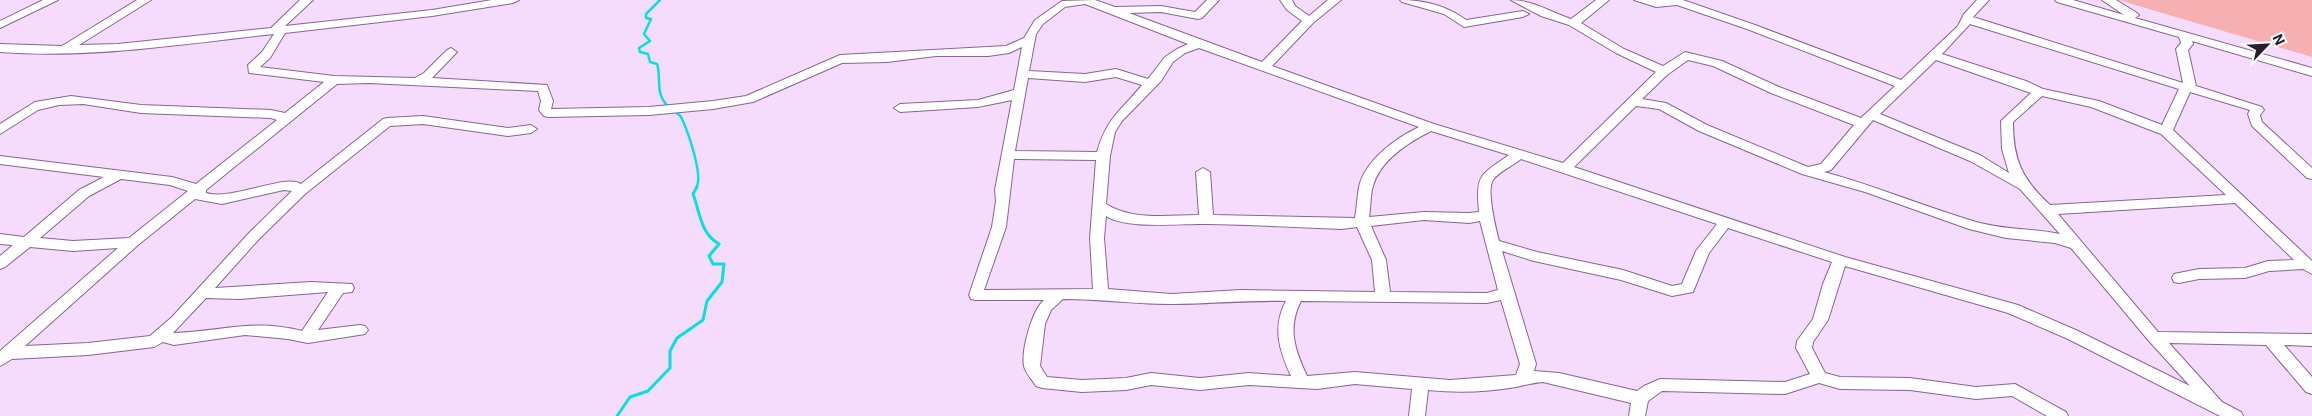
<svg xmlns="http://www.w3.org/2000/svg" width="2312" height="416" viewBox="0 0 2312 416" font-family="Roboto,sans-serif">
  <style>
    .green { fill: #f6b0b1 }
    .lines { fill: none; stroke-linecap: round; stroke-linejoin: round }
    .stream-far1 { stroke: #06e0e5; stroke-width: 2.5 }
    .stream { stroke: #06e0e5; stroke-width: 3 }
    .minor-casing { stroke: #896494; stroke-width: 2 }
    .minor { fill: #fff; fill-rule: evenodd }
  </style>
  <rect width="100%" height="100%" fill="#f5dcfc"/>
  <path class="green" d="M 2120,0 L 2312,0 L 2312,57 L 2135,5 Z"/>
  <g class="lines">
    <path class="stream-far1" d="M 660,0 L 646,14 L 646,18 L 651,19 L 644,34 L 650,41 L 639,48 L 640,52 L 648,54 L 650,62 L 657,64 C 662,79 654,94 669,107
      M 674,111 C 677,113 681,115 682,119 C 688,132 704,177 696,188"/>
    <path class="stream" d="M 617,416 L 630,397 L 648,391 L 670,368 L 670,351 L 677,338 L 703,320 L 707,301 L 722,282 L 724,264 L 713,264 L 709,256 L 719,244 C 700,233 700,212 693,194 L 697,187"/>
    <g class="minor-casing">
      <path id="minor" d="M 43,0 L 58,0 L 0,28 L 0,21 Z
        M 137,0 L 151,0 L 79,45 L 118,44 L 271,28 L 300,0 L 313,0 L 285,26 L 432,10 L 492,0 L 519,0 L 513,3 L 432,16 L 285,33 L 270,58 L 260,67 L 334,76 L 415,78 L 424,73 L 447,50 L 451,48 L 457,52 L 432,78 L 547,85 L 553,101 L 551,109 L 649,107 L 713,101 L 746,96 L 840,55 L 1006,46 L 1024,38 L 1035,20 L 1062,1 L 1095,0 L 1115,7 L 1161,6 L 1195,12 L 1207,0 L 1219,0 L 1202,18 L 1198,19 L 1161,12 L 1129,13 L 1262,62 L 1302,21 L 1287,10 L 1280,0 L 1292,0 L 1295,6 L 1309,16 L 1328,0 L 1341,0 L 1313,23 L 1272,66 L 1434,124 L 1563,163 L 1656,72 L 1616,53 L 1569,25 L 1541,16 L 1511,0 C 1532,0 1551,12 1571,19 L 1596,0 L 1609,0 L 1581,23 L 1624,49 L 1663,66 L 1685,52 L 1722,61 L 1779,87 L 1861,118 L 1895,86 L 1747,29 L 1677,5 L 1656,7 L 1634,0 L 1683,0 L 1755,25 L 1901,80 L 1958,26 L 1964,14 L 1977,0 L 1989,0 L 1973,17 L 2183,83 L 2176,49 L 2181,43 L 2179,37 L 2057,2 L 2055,0 L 2073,0 L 2124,15 L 2102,0 L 2116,0 L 2137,13 L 2139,15 L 2135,18 L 2312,68 L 2312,76 L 2192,41 L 2193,44 L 2188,50 L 2196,86 L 2262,107 L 2264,110 L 2260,115 L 2262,122 L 2312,168 L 2312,179 L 2307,178 L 2252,126 L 2248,114 L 2250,110 L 2190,92 L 2173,130 L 2312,261 L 2312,274 L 2303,269 L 2269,271 L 2245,278 L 2199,279 L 2179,283 L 2174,282 L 2172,278 L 2174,274 L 2199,269 L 2245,268 L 2268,261 L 2294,260 L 2235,203 L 2058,214 L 2158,332 L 2312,334 L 2312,346 L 2284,345 L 2312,377 L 2312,394 L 2306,392 L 2266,345 L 2169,343 L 2222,402 L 2241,412 L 2243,416 L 2220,416 L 2068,339 L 2008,313 L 1845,266 L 1828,320 L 1813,342 L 1812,348 L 1825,373 L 1840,377 L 1910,378 L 1976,387 L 2015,384 L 2066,412 L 2068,416 L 2047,416 L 2012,396 L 1976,399 L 1910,390 L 1840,389 L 1819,383 L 1785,394 L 1662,391 L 1648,401 L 1645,416 L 1629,416 L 1631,403 L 1543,382 C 1533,383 1525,385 1516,387 C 1488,392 1456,393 1428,390 L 1425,416 L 1409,416 L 1412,389 L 1355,384 L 1317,389 L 1249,385 L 1200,390 L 1151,385 L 1126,390 L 1082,392 L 1042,388 L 1036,386 C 1033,381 1025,372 1024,366 C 1021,351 1032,310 1044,300 L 976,300 L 971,299 L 969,295 L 992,227 L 996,201 L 995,190 L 1012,100 L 978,107 L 900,112 L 894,108 L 900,104 L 978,100 L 1014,90 L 1022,47 L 1009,53 L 988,56 L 936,56 L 887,62 L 842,63 L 753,102 L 713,109 L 649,115 L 548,117 L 544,116 L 539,110 L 541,101 L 538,91 L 369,83 L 337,84 L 206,190 L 206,193 C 232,201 286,173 301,184 L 383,119 L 387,118 L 423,116 L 508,128 L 531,125 L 537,129 L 531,133 L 508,136 L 423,124 L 390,126 L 305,194 L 259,239 L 215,288 L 311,282 L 352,284 L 354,288 L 352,292 L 343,293 L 318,330 L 360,325 L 365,326 L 368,330 L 365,334 L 308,343 L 288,339 L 245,335 L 174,345 L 163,342 L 154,347 L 88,355 L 12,359 L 0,366 L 0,351 L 118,248 L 73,251 L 30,247 L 5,267 L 0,269 L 0,256 L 13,245 L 0,244 L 0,234 L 24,237 L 79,190 L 104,177 L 0,164 L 0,156 L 172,177 L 196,184 L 277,120 L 271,118 L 141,113 L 83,104 L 59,105 L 38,110 L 0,134 L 0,124 L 35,102 L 71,96 L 141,105 L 271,110 L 285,113 L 324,82 L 249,73 L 248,65 L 262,52 L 274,34 C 183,44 91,59 0,52 L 0,44 L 62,46 ZM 1085,4 L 1188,44 L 1177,49 L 1165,57 L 1148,79 L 1116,69 L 1085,74 L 1029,71 L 1036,34 L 1043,24 L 1065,7 ZM 1970,24 L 2179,89 L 2162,125 L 2099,101 L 2043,89 L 2026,81 L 1942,54 ZM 1199,48 L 1419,127 C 1396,138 1365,160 1359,187 C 1357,197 1357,208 1355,218 L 1213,215 L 1210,172 L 1203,168 L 1196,172 L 1199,215 C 1168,215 1133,221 1106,204 L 1110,156 L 1115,132 L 1122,121 L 1161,81 L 1173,62 L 1185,53 ZM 1688,60 L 1713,66 L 1771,93 L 1854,125 L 1821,164 L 1808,167 L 1707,125 L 1666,103 L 1642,99 L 1667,75 ZM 1936,60 L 2031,93 L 2001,121 L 2002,149 L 2009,173 L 1980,155 L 1880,114 ZM 1116,77 L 1142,85 C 1121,111 1107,117 1097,152 L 1015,151 L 1028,78 L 1085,82 ZM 2042,96 L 2091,107 L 2161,134 L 2226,195 L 2050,205 C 2022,179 2013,160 2013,122 ZM 1636,106 L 1659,109 L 1699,131 L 1802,174 L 1865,192 L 1969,229 L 2006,238 L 2055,243 L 2071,248 L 2149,341 L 2190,386 L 2078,331 L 2018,305 L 1845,257 L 1574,167 ZM 1873,120 L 1970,161 L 2020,189 L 2060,234 C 2032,228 2004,230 1976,222 C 1925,207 1876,186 1824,172 L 1831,170 ZM 1431,131 L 1509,155 C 1479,176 1476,174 1479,212 L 1469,213 L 1424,212 L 1369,217 C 1371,207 1370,195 1373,186 C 1380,160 1409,142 1431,131 ZM 1014,159 L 1096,160 L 1090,238 L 1093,289 L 984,290 L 1006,227 ZM 1521,159 L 1717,224 L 1696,251 L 1682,284 L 1672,286 L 1623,270 L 1537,252 L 1499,241 C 1496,229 1486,190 1493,180 C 1498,172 1514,165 1521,159 ZM 121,179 L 170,185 L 188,191 L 129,238 L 73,241 L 40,238 L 89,196 ZM 284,190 L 292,191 L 249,233 L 172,317 L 150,336 L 88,343 L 25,346 L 138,245 L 195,199 L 222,204 ZM 1106,216 C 1127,230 1182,223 1208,224 C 1253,225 1297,227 1342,229 L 1357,227 L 1372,260 L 1375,292 L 1241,290 L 1171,294 L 1108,289 L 1104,238 ZM 1424,220 L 1469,223 L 1480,221 L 1498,290 L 1487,293 L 1390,292 L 1386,260 L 1371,226 ZM 1728,228 L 1832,262 L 1823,284 L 1813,319 L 1797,341 L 1796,348 L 1810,374 L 1785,382 L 1660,379 L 1644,386 L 1637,391 L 1559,373 L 1534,371 L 1536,364 L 1502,251 L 1534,261 L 1621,280 L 1672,296 L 1693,292 L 1709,253 ZM 328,292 L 302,331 C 253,318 220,332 173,333 L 206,298 L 239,299 ZM 1063,299 C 1099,299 1135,304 1171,304 C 1209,304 1248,300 1286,301 C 1272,327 1279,350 1291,376 L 1249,373 L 1200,378 L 1151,373 L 1126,378 L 1082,380 L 1047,377 L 1040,366 L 1045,324 L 1051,310 ZM 1501,300 L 1520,364 L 1516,375 L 1450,380 L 1355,372 L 1307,376 C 1295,351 1287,328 1301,301 L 1487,303 Z
        M 1400,0 C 1425,0 1447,6 1466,20 L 1523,11 L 1529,14 L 1523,17 L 1464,27 L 1444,14 L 1402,2 Z"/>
    </g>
    <use href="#minor" class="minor"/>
  </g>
  <g transform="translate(2267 45) rotate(65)" stroke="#ffffff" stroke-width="4" paint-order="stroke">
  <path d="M0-4L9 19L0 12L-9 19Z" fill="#2b1c30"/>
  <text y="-8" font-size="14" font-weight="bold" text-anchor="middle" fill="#2b1c30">N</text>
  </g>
</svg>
